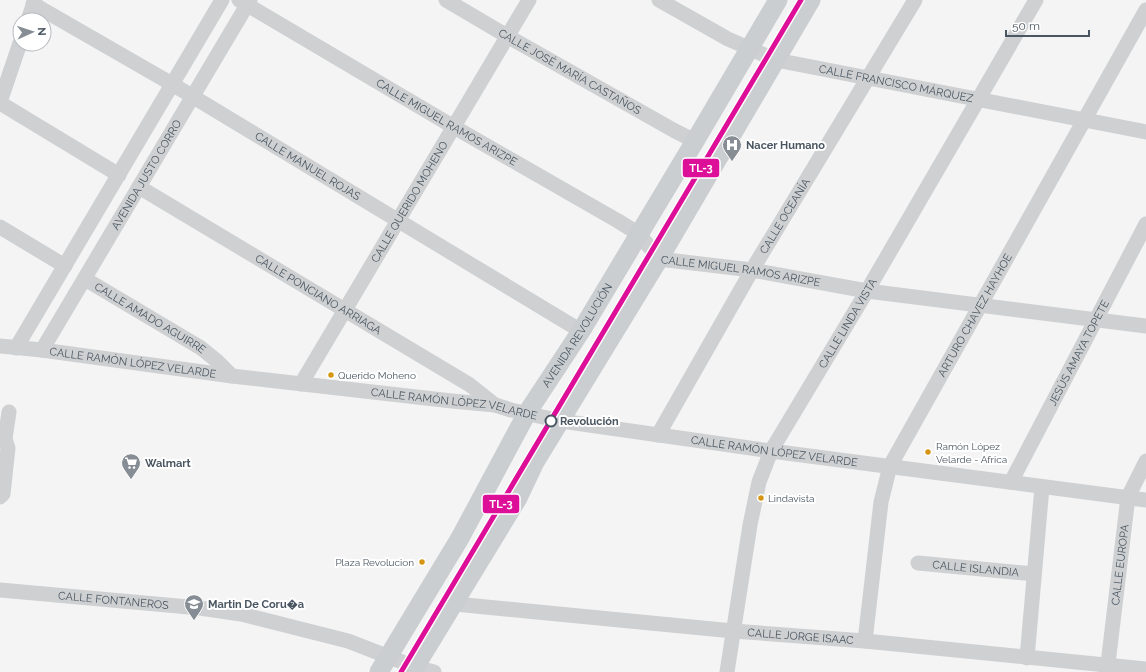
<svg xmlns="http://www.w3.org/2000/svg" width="1146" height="672" viewBox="0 0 1146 672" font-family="Raleway,sans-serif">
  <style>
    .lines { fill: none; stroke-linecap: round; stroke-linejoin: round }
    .minor { stroke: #ced0d2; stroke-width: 15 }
    .major { stroke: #caced1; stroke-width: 19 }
    .metro-1-casing { stroke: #fff; stroke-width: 8 }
    .metro-1 { stroke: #dd0e98; stroke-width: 5 }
    .bus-dot { fill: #d49613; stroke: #fff; stroke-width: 1.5 }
    .stop-dot { fill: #fff; stroke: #4a5661; stroke-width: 2 }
    .labels { text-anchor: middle; stroke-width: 4; stroke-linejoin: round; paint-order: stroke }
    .bus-label { font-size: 10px; fill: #4a5661; stroke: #fff; text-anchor: start }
    .street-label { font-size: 11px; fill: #4a5661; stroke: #fff }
    .poi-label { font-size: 11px; font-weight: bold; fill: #4a5661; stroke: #fff; text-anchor: start }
    .stop-label { font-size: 11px; font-weight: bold; fill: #4a5661; stroke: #fff; text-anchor: start }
    .line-badge { stroke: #fff; stroke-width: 1.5 }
    .badge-label { font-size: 11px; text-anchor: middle; font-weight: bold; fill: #fff }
  </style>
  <rect width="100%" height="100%" fill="#f4f4f4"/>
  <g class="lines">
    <g class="minor">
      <path id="s1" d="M 239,0 L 454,127 L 618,221 L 639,234 L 659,259 L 752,270 L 867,291 L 1146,326"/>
      <path id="s2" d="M 446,0 L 507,36 L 675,131 L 695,141"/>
      <path id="s3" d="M 659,0 L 728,39 L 776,60 L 1146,132"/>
      <path id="s4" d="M 33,4 L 172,84 L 581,331"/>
      <path d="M 28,20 L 35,0"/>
      <path d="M 0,102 L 20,43"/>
      <path d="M 0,103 L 119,175"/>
      <path id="s5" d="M 139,187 L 470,385 L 495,405"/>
      <path d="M 0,227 L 65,266"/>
      <path id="s6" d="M 85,279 L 201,348 L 217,361 L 232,376"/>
      <path id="s7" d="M 0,346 L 42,350 L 232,376 L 452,401 L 495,405 L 511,410 L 561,421 L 771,451 L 1146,500"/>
      <path d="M 16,348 L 222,0"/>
      <path id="s8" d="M 42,350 L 250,0"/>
      <path id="s9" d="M 301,384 L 529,0"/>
      <path id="s10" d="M 658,435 L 752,270 L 915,0"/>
      <path id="s11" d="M 1011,482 L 1146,224"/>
      <path d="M 0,497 L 3,494 L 8,448 L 5,439 L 9,412"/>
      <path id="s12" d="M 918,563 L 1034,574"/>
      <path id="s13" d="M 0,590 L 200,608 L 241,614 L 348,641 L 415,667 L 434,672"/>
      <path id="s14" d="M 455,604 L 733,631 L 865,641 L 1146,669"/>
      <path id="s15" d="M 865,641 L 881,502 L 890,466 L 1146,10"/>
      <path d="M 1027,658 L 1042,487"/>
      <path id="s16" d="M 727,672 L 750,525 L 759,482 L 771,451 L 867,291 L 1036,0"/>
      <path id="s17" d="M 1107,672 L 1128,497 L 1146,461"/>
    </g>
    <g class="major">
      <path id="s18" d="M 379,672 L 460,538 L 527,413 L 581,331 L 695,141 L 778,0"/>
      <path d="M 412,672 L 518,498 L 535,462 L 659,259 L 811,0"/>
    </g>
    <g class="metro-1-casing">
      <path id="metro-1" d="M 401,672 L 801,0"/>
    </g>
    <use href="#metro-1" class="metro-1"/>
  </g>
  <defs>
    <g id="hospital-pin" transform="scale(1)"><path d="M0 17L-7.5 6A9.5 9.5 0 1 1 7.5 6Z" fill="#868d94" stroke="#fff"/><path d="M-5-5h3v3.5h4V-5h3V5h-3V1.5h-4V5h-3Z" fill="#fff"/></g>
    <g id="supermarket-pin" transform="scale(1)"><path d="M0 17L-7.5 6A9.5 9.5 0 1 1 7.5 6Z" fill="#868d94" stroke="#fff"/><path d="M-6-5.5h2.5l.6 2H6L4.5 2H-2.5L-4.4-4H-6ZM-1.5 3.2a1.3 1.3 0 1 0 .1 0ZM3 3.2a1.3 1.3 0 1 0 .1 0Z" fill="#fff"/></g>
    <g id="school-pin" transform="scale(1)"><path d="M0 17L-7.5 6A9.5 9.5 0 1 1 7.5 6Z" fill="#868d94" stroke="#fff"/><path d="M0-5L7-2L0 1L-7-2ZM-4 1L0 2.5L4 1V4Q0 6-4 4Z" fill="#fff"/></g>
  </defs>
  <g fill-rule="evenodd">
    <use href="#hospital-pin" x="732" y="145"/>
    <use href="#supermarket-pin" x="131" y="463"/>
    <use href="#school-pin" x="194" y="604"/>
  </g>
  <g class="bus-dot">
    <circle cx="331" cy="375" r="3.5"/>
    <circle cx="928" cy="452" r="3.5"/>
    <circle cx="761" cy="498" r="3.5"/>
    <circle cx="422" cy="562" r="3.5"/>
  </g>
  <circle class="stop-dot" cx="551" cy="421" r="5.5"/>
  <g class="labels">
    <g class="bus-label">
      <text x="338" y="379">Querido Moheno</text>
      <text x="936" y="450">Ramón López<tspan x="936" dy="13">Velarde - Africa</tspan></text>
      <text x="768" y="502">Lindavista</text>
      <text x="414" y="566" text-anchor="end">Plaza Revolucion</text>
    </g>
    <g class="street-label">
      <text dy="4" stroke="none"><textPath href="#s2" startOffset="143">CALLE JOSÉ MARÍA CASTAÑOS</textPath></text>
      <text dy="4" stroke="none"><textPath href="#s3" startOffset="254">CALLE FRANCISCO MÁRQUEZ</textPath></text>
      <text dy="4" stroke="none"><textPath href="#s1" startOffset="241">CALLE MIGUEL RAMOS ARIZPE</textPath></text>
      <text dy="4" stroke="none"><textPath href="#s4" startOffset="319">CALLE MANUEL ROJAS</textPath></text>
      <text dy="4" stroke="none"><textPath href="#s8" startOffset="204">AVENIDA JUSTO CORRO</textPath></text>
      <text dy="4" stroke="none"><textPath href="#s9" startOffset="212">CALLE QUERIDO MOHENO</textPath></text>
      <text dy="4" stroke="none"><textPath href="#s10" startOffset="253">CALLE OCEANÍA</textPath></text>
      <text dy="4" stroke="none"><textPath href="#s1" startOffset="578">CALLE MIGUEL RAMOS ARIZPE</textPath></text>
      <text dy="4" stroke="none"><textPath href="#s5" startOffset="209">CALLE PONCIANO ARRIAGA</textPath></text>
      <text dy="4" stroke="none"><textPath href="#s15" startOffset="350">ARTURO CHAVEZ HAYHOE</textPath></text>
      <text dy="4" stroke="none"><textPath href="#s6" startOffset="76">CALLE AMADO AGUIRRE</textPath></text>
      <text dy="4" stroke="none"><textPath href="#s16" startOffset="375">CALLE LINDA VISTA</textPath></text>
      <text dy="4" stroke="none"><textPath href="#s18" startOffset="391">AVENIDA REVOLUCIÓN</textPath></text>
      <text dy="4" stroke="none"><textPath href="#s11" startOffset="146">JESÚS AMAYA TOPETE</textPath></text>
      <text dy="4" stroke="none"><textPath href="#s7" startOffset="134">CALLE RAMÓN LÓPEZ VELARDE</textPath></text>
      <text dy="4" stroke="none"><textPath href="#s7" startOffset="458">CALLE RAMÓN LÓPEZ VELARDE</textPath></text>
      <text dy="4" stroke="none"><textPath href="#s7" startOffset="782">CALLE RAMÓN LÓPEZ VELARDE</textPath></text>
      <text dy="4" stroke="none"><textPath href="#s17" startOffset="108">CALLE EUROPA</textPath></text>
      <text dy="4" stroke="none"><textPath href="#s12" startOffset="58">CALLE ISLANDIA</textPath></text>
      <text dy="4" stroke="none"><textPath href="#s13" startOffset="114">CALLE FONTANEROS</textPath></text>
      <text dy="4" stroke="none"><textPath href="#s14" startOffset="347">CALLE JORGE ISAAC</textPath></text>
    </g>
    <g class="poi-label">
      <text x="746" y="149">Nacer Humano</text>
      <text x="145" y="467">Walmart</text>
      <text x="208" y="608">Martin De Coru�a</text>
    </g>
    <g class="stop-label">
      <text x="560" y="425">Revolución</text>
    </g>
  </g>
  <g class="line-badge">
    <rect x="682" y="158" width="38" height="20" rx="4" fill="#dd0e98"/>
    <rect x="482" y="494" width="38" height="20" rx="4" fill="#dd0e98"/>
  </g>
  <g class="badge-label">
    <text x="701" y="172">TL-3</text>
    <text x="501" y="508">TL-3</text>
  </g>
  <g transform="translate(32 32) rotate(87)"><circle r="19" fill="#ffffff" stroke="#b7bbc0"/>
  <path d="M0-3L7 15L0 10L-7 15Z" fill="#868d94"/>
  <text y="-6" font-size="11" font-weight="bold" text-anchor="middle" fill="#4a5661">N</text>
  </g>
  <path d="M1006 30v6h83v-6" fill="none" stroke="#4a5661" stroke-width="2"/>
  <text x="1012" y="30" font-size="12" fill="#4a5661" stroke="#ffffff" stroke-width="3" paint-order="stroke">50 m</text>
</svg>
